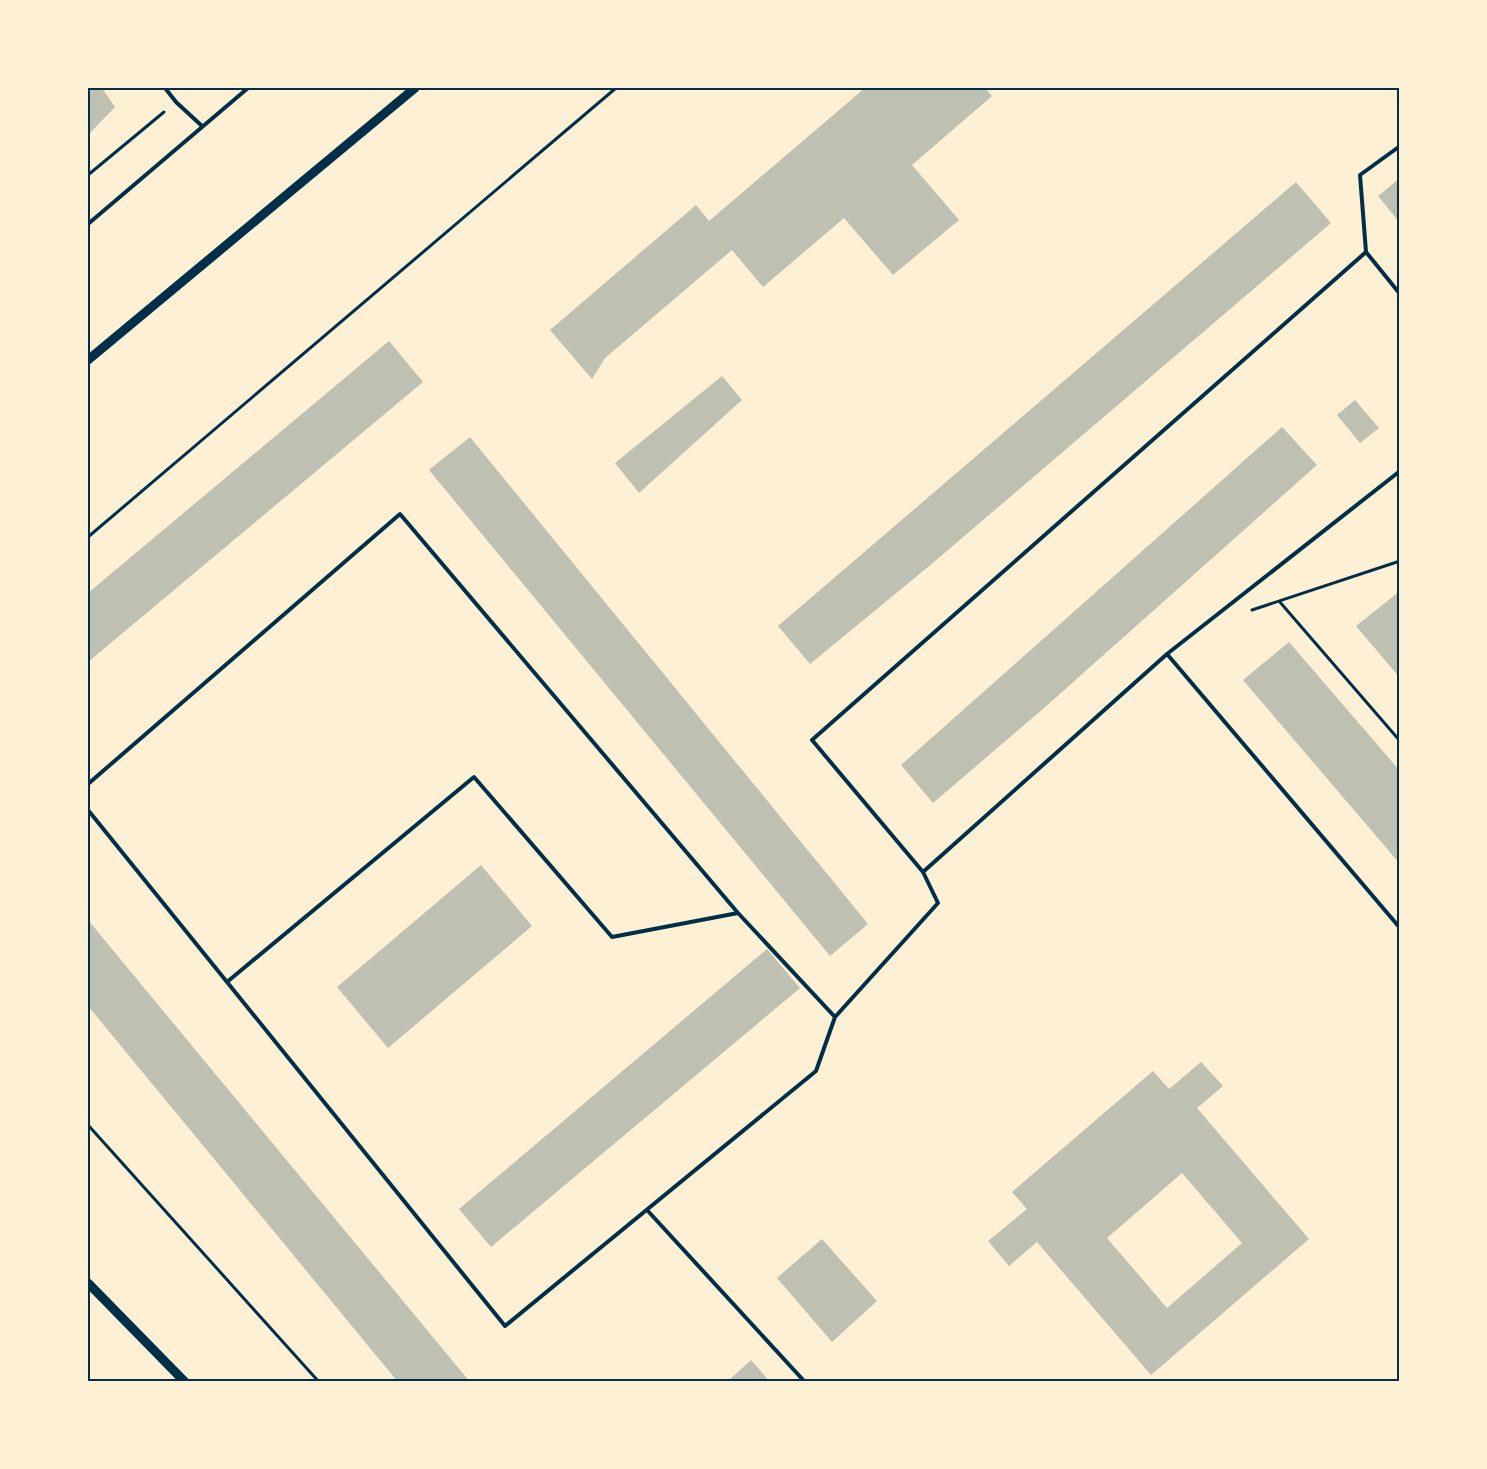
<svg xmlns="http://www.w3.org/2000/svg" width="1487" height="1469" viewBox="0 0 1487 1469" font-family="Lato,sans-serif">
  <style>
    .building { fill: #bec0b2; fill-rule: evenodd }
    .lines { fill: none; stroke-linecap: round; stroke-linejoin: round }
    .path { stroke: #003049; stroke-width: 3 }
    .service { stroke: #003049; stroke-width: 4 }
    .tertiary { stroke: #003049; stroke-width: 9 }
    .neatline { fill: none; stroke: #003049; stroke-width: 2 }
  </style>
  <rect width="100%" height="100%" fill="#fdf0d5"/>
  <path class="building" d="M 88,88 L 102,88 L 115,107 L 88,135 Z
    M 865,88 L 985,88 L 992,96 L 912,165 L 959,220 L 893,275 L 844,218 L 763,287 L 732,250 L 605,358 L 592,379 L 550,330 L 696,205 L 709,221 Z
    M 1400,178 L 1400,223 L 1378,196 Z
    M 1296,182 L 1331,223 L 928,567 L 810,664 L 778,626 Z
    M 389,341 L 423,382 L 88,662 L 88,593 Z
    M 722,376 L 742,400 L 639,493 L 615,463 Z
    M 1355,400 L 1379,428 L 1360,443 L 1337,415 Z
    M 1282,427 L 1317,465 L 1044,708 L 933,803 L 901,765 Z
    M 470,437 L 868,924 L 830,956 L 429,470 Z
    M 1400,591 L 1400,678 L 1356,626 Z
    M 1289,642 L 1400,771 L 1400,864 L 1243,680 Z
    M 481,865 L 532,926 L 388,1048 L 337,987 Z
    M 88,920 L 470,1382 L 398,1382 L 88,1006 Z
    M 767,949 L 800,988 L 491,1247 L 459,1209 Z
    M 1201,1062 L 1223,1086 L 1197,1108 L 1309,1239 L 1151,1375 L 1037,1242 L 1009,1266 L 988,1241 L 1027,1209 L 1012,1192 L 1153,1071 L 1169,1089 ZM 1182,1173 L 1242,1243 L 1167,1308 L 1107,1238 Z
    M 822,1239 L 877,1301 L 832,1342 L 777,1278 Z
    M 751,1360 L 770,1382 L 727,1382 Z"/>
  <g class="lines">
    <path class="path" d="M 88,175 L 164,112
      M 88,537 L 616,88
      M 1279,601 L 1400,741
      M 1252,610 L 1400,561
      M 88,1125 L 319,1382"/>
    <path class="service" d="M 165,88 L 176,102 L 202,126
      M 88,224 L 248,88
      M 1366,252 L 1360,175 L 1400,146
      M 1400,294 L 1366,252 L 812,740 L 923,872 L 1167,654 L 1400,471
      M 1167,654 L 1400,928
      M 88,784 L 400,514 L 738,913 L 835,1017
      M 88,810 L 505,1326 L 816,1071 L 835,1017 L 938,903 L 923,872
      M 227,982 L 474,777 L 612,937 L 738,913
      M 647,1210 L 805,1382"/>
    <path class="tertiary" d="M 88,360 L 415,88
      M 88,1283 L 185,1382"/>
  </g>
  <rect width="1487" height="1469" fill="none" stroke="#fdf0d5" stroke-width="178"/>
  <rect x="89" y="89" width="1309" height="1291" class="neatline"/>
</svg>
